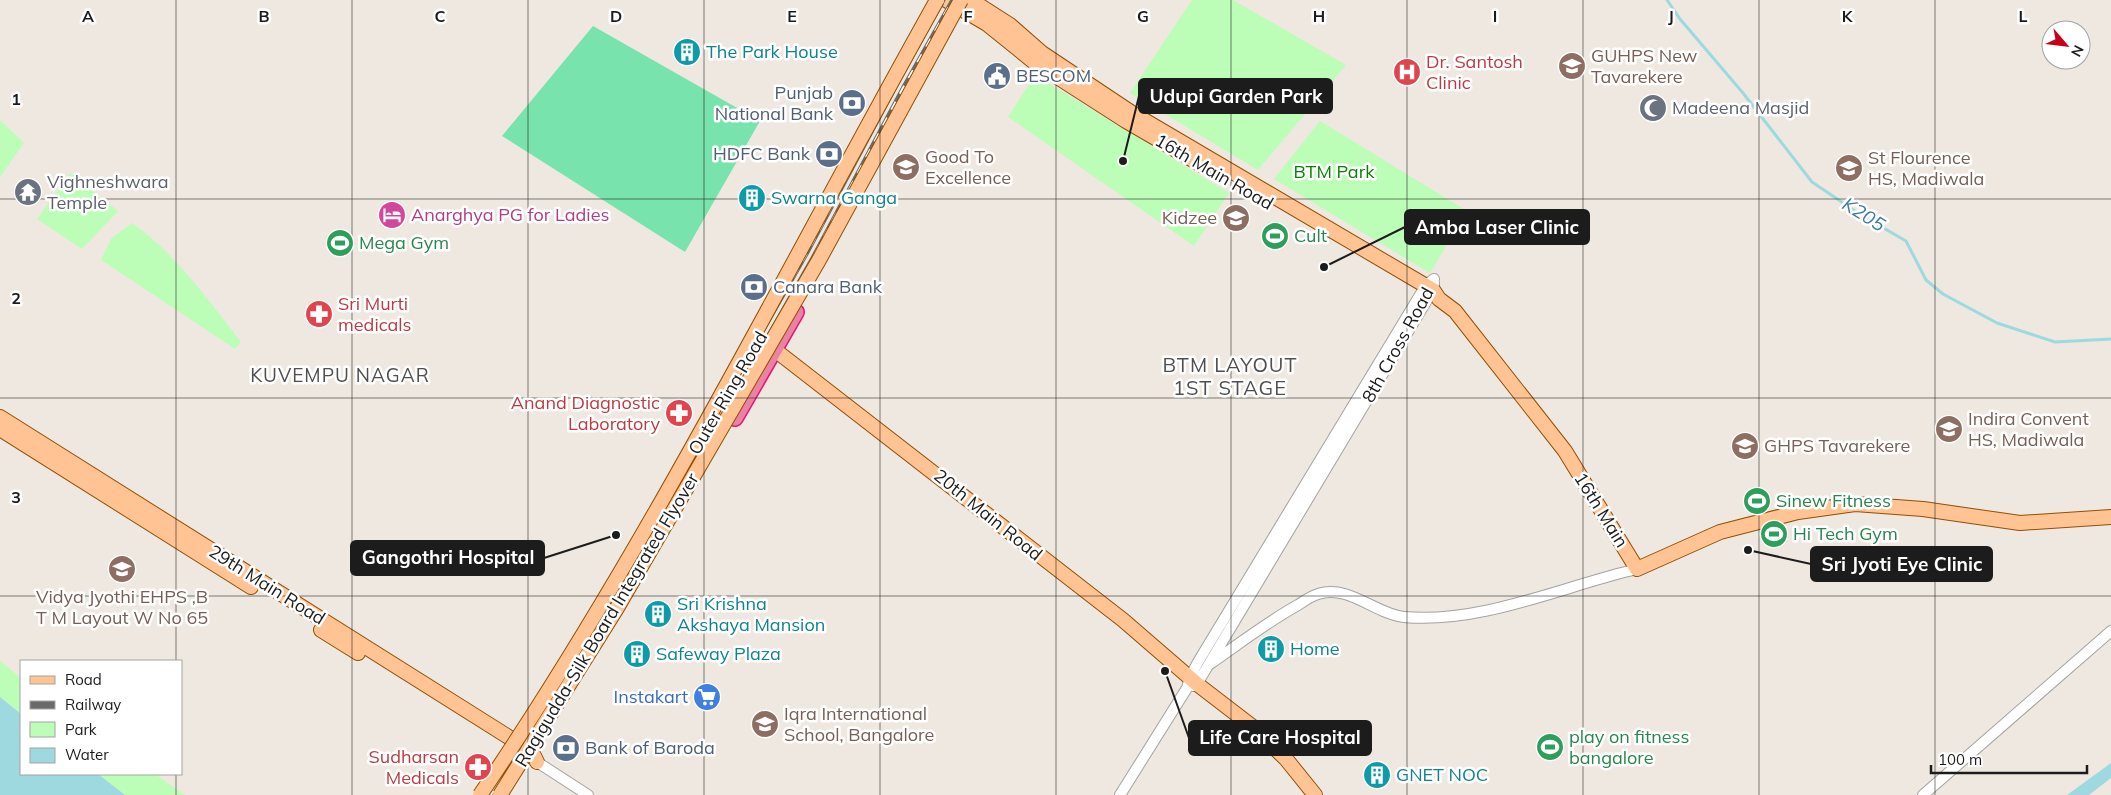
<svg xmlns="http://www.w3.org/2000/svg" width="2111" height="795" viewBox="0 0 2111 795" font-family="Mulish,sans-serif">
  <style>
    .park { fill: #bcfdb8 }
    .pitch { fill: #78e3ac }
    .water { fill: #9dd9df }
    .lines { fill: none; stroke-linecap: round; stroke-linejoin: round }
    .stream { stroke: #9dd9df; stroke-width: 3 }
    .minor-casing { stroke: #a3a3a3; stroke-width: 12 }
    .major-casing { stroke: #934f00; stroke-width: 16 }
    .highway-casing { stroke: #e11877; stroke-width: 18 }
    .minor { stroke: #fff; stroke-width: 10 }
    .major { stroke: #ffc394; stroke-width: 14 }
    .highway { stroke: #eb82a3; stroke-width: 15 }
    .rail-casing { stroke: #6a6a6a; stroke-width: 5 }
    .rail { stroke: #fff; stroke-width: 3; stroke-dasharray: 9; stroke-linecap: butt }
    .major-bridge-casing { stroke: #934f00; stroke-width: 16; stroke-linecap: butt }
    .major-bridge { stroke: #ffc394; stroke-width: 14 }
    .grid { fill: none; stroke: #1c1c1c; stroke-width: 1; stroke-opacity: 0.55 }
    .labels { text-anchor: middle; stroke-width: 5; stroke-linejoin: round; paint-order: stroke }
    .culture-label { font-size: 18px; fill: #0d838f; stroke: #fff; text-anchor: start }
    .education-label { font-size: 18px; fill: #785e54; stroke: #fff; text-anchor: start }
    .health-label { font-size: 18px; fill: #be3a42; stroke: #fff; text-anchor: start }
    .service-label { font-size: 18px; fill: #4e5e75; stroke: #fff; text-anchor: start }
    .worship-label { font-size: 18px; fill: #5b616d; stroke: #fff; text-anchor: start }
    .street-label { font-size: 18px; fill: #1c1c1c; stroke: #fff }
    .park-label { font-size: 18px; fill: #0a7f04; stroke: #fff }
    .hotel-label { font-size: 18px; fill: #b23c85; stroke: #fff; text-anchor: start }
    .leisure-label { font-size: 18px; fill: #27864d; stroke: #fff; text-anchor: start }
    .shop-label { font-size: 18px; fill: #366cbe; stroke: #fff; text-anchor: end }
    .water-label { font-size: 19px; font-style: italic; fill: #3e7ca0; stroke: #fff }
    .neighbourhood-label { font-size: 19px; letter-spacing: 1px; fill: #4f4f4f; stroke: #fff }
    .quarter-label { font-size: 20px; letter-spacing: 1px; fill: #4f4f4f; stroke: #fff }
    .grid-label { font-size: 16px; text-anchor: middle; font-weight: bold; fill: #1c1c1c; stroke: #fff; stroke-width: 5; stroke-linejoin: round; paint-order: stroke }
    .leader { fill: none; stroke: #1c1c1c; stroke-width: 2 }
    .callout-dot { fill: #1c1c1c; stroke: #fff; stroke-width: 2 }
    .callout { fill: #1c1c1c; stroke: #1c1c1c; stroke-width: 2 }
    .callout-label { font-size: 19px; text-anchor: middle; font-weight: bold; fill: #fff }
  </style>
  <rect width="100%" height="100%" fill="#eee8e0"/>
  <path class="park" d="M 1192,0 L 1233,0 L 1346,65 L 1258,170 L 1130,93 Z
    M 1035,75 L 1229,193 L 1194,246 L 1008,117 Z
    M 0,120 L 24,143 L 0,177 Z
    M 1320,121 L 1467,211 L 1430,273 L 1274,179 Z
    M 70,173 L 118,211 L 82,249 L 37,219 Z
    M 132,223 C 176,254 208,300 241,342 L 235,349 L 101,260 L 111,239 Z
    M 0,661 L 21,678 L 21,714 L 0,697 Z
    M 98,774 L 155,774 L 185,795 L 125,795 Z"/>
  <path class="pitch" d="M 593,26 L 760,121 L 685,252 L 502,136 Z"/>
  <path class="water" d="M 0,697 L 21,714 L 21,774 L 98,774 L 125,795 L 0,795 Z
    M 2111,763 L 2111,778 L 2089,795 L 2067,795 Z"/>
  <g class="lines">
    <path class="stream" d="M 1667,0 L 1680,19 L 1743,93 L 1812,182 L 1861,215 L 1906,241 L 1926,280 L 1943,294 L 1997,323 L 2055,342 L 2111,339"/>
    <g class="minor-casing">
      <path id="minor" d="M 1210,664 C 1239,644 1267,622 1298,605 C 1304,601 1311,596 1318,594 C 1349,584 1375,614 1404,617 C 1482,624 1563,586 1637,569
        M 1193,686 L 1197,684 L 1433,290 L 1434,283
        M 537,762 L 588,795
        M 1120,795 L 1187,688 L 1190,677 L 1198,662 L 1426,285 L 1434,279
        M 1923,795 L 2111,631"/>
    </g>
    <g class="major-casing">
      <path id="major" d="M 946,0 L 987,24 L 1034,62 L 1126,121 L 1205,167
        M 971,0 L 1010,25 L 1042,53 L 1132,113 L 1433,290 L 1439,299 L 1455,311 L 1565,451 L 1637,569 L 1720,532 L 1798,512 L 1855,504 L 1923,509 L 2020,523 L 2111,517
        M 775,350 L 1123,620 L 1197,684 L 1253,727 L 1286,759 L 1315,795
        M 0,417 L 507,736 L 533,754 L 537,762
        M 0,429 L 251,587
        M 321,630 L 358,653"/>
    </g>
    <g class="highway-casing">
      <path id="highway" d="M 735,418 L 796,312"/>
    </g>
    <use href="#minor" class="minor"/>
    <use href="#major" class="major"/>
    <use href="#highway" class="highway"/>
    <g class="rail-casing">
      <path id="rail" d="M 615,590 L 806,254 L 897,83 L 943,0
        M 486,795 L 502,770
        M 495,795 L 636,570 L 813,258 L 904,87 L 953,0"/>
    </g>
    <use href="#rail" class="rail"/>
    <g class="major-bridge-casing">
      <path id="major-bridge" d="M 480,795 C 652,542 788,266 937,0
        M 500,795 L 617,608 L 819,260 L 961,0"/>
    </g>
    <use href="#major-bridge" class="major-bridge"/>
  </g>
  <path class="grid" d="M 176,0 L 176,661M 352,0 L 352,795M 528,0 L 528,795M 704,0 L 704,795M 880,0 L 880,795M 1056,0 L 1056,795M 1231,0 L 1231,795M 1407,0 L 1407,795M 1583,0 L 1583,795M 1759,0 L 1759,795M 1935,0 L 1935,795M 0,199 L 2111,199M 0,398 L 2111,398M 0,596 L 2111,596M 176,774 L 176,795"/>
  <defs>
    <g id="building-disc" transform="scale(1.4375)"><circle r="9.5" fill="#0f9aa8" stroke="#fff"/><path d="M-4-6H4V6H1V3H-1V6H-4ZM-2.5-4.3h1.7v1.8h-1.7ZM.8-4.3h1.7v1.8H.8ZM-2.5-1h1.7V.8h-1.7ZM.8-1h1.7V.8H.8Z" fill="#fff"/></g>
    <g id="school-disc" transform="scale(1.4375)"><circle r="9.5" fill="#8d6e63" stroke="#fff"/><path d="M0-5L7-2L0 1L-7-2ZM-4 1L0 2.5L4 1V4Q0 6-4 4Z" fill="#fff"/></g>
    <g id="hospital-disc" transform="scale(1.4375)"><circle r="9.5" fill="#e0444e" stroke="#fff"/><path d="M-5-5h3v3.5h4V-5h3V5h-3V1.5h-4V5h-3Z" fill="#fff"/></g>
    <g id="civic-disc" transform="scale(1.4375)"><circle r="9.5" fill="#5c6f8a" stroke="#fff"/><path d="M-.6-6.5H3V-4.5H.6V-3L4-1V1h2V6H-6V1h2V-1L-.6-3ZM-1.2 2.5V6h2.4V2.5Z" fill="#fff"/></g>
    <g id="bank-disc" transform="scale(1.4375)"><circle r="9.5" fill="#5c6f8a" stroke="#fff"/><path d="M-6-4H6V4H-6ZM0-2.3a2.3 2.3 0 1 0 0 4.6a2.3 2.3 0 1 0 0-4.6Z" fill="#fff"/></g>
    <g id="mosque-disc" transform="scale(1.4375)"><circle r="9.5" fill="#6b7280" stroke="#fff"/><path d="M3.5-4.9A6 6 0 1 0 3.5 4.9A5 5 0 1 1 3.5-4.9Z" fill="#fff"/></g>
    <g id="temple-disc" transform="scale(1.4375)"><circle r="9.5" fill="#6b7280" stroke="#fff"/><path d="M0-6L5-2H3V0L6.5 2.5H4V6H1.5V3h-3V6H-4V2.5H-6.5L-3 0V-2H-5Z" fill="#fff"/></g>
    <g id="hotel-disc" transform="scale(1.4375)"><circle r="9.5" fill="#d1479c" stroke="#fff"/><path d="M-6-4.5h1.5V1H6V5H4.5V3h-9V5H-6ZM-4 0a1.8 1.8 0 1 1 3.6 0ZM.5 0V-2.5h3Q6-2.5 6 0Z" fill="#fff"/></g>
    <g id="stadium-disc" transform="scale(1.4375)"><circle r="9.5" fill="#2e9e5b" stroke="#fff"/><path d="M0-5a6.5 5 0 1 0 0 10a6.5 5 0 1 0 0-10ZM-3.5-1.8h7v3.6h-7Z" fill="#fff"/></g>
    <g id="pharmacy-disc" transform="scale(1.4375)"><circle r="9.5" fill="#e0444e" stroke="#fff"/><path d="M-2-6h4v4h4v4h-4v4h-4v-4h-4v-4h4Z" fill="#fff"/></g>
    <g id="supermarket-disc" transform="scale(1.4375)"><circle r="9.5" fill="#3f7fe0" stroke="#fff"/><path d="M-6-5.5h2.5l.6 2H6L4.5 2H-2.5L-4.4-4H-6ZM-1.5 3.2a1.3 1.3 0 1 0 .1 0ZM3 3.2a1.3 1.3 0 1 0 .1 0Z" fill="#fff"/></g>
    <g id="university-disc" transform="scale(1.4375)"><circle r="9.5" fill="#8d6e63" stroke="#fff"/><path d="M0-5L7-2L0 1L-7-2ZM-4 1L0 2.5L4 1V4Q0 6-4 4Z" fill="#fff"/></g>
  </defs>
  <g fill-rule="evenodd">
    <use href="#building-disc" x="687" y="52"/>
    <use href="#school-disc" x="1572" y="66"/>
    <use href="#hospital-disc" x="1407" y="72"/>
    <use href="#civic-disc" x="997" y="76"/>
    <use href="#bank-disc" x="852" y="103"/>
    <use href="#mosque-disc" x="1653" y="108"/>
    <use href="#bank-disc" x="829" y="154"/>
    <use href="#school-disc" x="906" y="167"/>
    <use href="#school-disc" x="1849" y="168"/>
    <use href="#temple-disc" x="28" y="192"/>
    <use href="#building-disc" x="752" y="198"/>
    <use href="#hotel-disc" x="392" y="215"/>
    <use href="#school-disc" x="1236" y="218"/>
    <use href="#stadium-disc" x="1275" y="236"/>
    <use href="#stadium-disc" x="340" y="243"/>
    <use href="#bank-disc" x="754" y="287"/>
    <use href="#pharmacy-disc" x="319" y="314"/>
    <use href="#pharmacy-disc" x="679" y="413"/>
    <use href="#school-disc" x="1949" y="429"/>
    <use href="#school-disc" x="1745" y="446"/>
    <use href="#stadium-disc" x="1757" y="501"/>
    <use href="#stadium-disc" x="1774" y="534"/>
    <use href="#school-disc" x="122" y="569"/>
    <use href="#building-disc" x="658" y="614"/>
    <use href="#building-disc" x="1271" y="649"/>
    <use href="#building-disc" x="637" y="654"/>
    <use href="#supermarket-disc" x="707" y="697"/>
    <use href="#university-disc" x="765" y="724"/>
    <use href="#stadium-disc" x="1550" y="747"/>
    <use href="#bank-disc" x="566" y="748"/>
    <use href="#pharmacy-disc" x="478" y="767"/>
    <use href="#building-disc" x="1377" y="775"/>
  </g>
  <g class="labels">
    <g class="culture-label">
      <text x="706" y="58">The Park House</text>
      <text x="771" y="204">Swarna Ganga</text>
      <text x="677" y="610">Sri Krishna<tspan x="677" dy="21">Akshaya Mansion</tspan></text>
      <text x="1290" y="655">Home</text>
      <text x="656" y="660">Safeway Plaza</text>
      <text x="1396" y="781">GNET NOC</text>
    </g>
    <g class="education-label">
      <text x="1591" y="62">GUHPS New<tspan x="1591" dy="21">Tavarekere</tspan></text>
      <text x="925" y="163">Good To<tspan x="925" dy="21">Excellence</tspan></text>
      <text x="1868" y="164">St Flourence<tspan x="1868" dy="21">HS, Madiwala</tspan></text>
      <text x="1217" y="224" text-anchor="end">Kidzee</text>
      <text x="1968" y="425">Indira Convent<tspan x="1968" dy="21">HS, Madiwala</tspan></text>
      <text x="1764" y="452">GHPS Tavarekere</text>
      <text x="122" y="603" text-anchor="middle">Vidya Jyothi EHPS ,B<tspan x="122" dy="21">T M Layout W No 65</tspan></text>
      <text x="784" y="720">Iqra International<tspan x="784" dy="21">School, Bangalore</tspan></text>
    </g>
    <g class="health-label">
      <text x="1426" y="68">Dr. Santosh<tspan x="1426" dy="21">Clinic</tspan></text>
      <text x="338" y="310">Sri Murti<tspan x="338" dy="21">medicals</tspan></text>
      <text x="660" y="409" text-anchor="end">Anand Diagnostic<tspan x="660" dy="21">Laboratory</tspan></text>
      <text x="459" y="763" text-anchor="end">Sudharsan<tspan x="459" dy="21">Medicals</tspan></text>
    </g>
    <g class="service-label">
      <text x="1016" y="82">BESCOM</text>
      <text x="833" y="99" text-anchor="end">Punjab<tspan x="833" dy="21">National Bank</tspan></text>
      <text x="810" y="160" text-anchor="end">HDFC Bank</text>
      <text x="773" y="293">Canara Bank</text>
      <text x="585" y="754">Bank of Baroda</text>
    </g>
    <g class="worship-label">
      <text x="1672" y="114">Madeena Masjid</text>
      <text x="47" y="188">Vighneshwara<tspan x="47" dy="21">Temple</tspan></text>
    </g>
    <g class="street-label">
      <text transform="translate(1214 172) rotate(30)" y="6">16th Main Road</text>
      <text transform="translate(1398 345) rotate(-61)" y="6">8th Cross Road</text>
      <text transform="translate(728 393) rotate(-60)" y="6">Outer Ring Road</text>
      <text transform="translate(1601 510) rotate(58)" y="6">16th Main</text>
      <text transform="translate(988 515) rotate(39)" y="6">20th Main Road</text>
      <text transform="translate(267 585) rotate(32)" y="6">29th Main Road</text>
      <text transform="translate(607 620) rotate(-59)" y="6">Ragigudda-Silk Board Integrated Flyover</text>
    </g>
    <g class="park-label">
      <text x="1334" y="178">BTM Park</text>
    </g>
    <g class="hotel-label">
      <text x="411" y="221">Anarghya PG for Ladies</text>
    </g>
    <g class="leisure-label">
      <text x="1294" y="242">Cult</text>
      <text x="359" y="249">Mega Gym</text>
      <text x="1776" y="507">Sinew Fitness</text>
      <text x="1793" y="540">Hi Tech Gym</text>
      <text x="1569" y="743">play on fitness<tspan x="1569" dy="21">bangalore</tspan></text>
    </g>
    <g class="shop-label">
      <text x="688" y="703">Instakart</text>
    </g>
    <g class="water-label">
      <text transform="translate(1864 214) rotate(32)" y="7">K205</text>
    </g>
    <g class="neighbourhood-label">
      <text x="340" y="382">KUVEMPU NAGAR</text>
    </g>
    <g class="quarter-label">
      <text x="1230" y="372">BTM LAYOUT<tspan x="1230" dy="23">1ST STAGE</tspan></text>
    </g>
  </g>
  <g class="grid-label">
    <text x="88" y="22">A</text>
    <text x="264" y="22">B</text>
    <text x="440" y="22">C</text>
    <text x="616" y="22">D</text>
    <text x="792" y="22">E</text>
    <text x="968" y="22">F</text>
    <text x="1143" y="22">G</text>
    <text x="1319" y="22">H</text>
    <text x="1495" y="22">I</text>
    <text x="1671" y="22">J</text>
    <text x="1847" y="22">K</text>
    <text x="2023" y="22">L</text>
    <text x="16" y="105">1</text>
    <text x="16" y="304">2</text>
    <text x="16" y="503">3</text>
  </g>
  <path class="leader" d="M1123 161L1139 96M1324 267L1405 227M616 535L544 558M1748 550L1811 564M1165 671L1189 738"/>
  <g class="callout-dot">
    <circle cx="1123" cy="161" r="5"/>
    <circle cx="1324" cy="267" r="5"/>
    <circle cx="616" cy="535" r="5"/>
    <circle cx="1748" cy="550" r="5"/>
    <circle cx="1165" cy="671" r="5"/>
  </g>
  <g class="callout">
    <rect x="1139" y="79" width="193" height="34" rx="5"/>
    <rect x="1405" y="210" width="184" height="34" rx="5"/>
    <rect x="351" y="541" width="193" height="34" rx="5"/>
    <rect x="1811" y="547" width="181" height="34" rx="5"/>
    <rect x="1189" y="721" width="182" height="34" rx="5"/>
  </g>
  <g class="callout-label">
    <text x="1236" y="103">Udupi Garden Park</text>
    <text x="1497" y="234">Amba Laser Clinic</text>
    <text x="448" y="564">Gangothri Hospital</text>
    <text x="1902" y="571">Sri Jyoti Eye Clinic</text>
    <text x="1280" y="744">Life Care Hospital</text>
  </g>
  <rect x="20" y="660" width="162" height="115" fill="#ffffff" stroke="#a4a4a4"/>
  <rect x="30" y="676" width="25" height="8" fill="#ffc394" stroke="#a4a4a4"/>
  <text x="65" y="685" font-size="15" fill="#1c1c1c">Road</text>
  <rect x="30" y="701" width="25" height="8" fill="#6a6a6a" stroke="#a4a4a4"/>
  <text x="65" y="710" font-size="15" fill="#1c1c1c">Railway</text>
  <rect x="30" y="722" width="25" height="15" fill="#bcfdb8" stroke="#a4a4a4"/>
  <text x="65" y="735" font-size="15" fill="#1c1c1c">Park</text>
  <rect x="30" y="748" width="25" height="15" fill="#9dd9df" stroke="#a4a4a4"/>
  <text x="65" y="760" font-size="15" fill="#1c1c1c">Water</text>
  <g transform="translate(2066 45) rotate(118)"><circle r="24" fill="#ffffff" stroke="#a4a4a4"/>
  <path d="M0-4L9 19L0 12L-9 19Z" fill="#c7001a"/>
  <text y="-8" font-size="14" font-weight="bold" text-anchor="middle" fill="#1c1c1c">N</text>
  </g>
  <path d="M1931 765v8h156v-8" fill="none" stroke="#1c1c1c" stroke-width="2.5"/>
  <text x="1938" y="765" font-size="15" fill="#1c1c1c" stroke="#ffffff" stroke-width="4" paint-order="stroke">100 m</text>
</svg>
